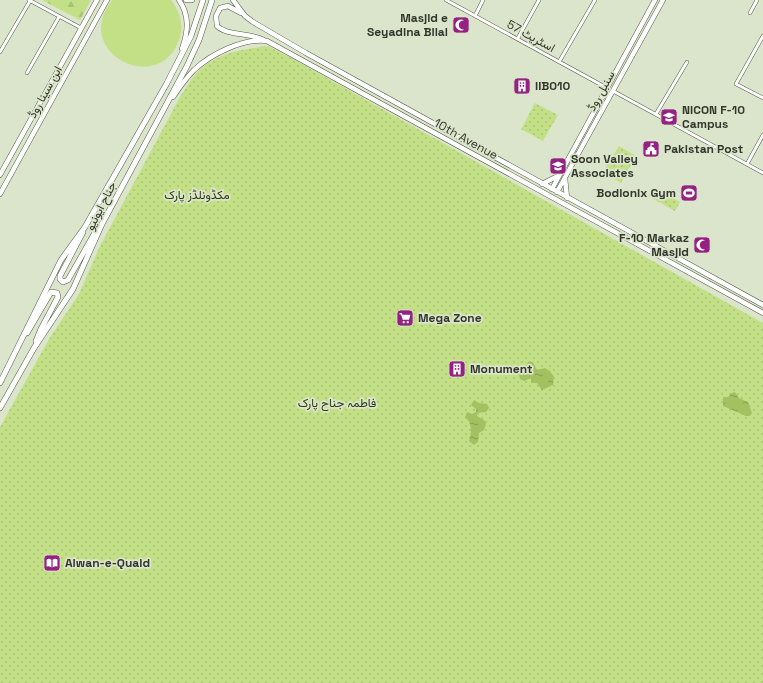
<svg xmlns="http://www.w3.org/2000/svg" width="763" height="683" viewBox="0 0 763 683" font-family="'Space Grotesk',Vazirmatn,sans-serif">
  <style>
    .forest { fill: url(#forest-firs) }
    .park { fill: url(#park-dots) }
    .pitch { fill: #c4e087 }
    .water { fill: url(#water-ripples) }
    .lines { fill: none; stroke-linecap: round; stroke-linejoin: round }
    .street-casing { stroke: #545c46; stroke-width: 4 }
    .secondary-casing { stroke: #545c46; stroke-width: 5.5 }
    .primary-casing { stroke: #545c46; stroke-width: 6 }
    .street { stroke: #fff; stroke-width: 3 }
    .secondary { stroke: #fff; stroke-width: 4.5 }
    .primary { stroke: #fff; stroke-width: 5 }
    .labels { text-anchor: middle; stroke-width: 3.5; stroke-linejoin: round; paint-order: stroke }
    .poi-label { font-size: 12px; font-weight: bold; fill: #32362c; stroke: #dbe5cb; text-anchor: start }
    .street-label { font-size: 12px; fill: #32362c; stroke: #dbe5cb }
    .park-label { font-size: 12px; fill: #2d3911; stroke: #dbe5cb }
  </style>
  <defs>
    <pattern id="forest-firs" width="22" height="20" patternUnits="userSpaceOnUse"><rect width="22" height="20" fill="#c4e087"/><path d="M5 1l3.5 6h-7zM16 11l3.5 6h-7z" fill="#a9c175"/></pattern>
    <pattern id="park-dots" width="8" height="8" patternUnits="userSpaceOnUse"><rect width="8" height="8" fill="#c4e087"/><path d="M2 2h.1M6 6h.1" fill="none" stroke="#a9c175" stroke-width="1.8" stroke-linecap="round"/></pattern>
    <pattern id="water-ripples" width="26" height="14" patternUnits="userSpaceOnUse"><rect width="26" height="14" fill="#a4c161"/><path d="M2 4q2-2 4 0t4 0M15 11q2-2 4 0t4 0" fill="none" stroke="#869e50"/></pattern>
  </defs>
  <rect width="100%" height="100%" fill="#dbe5cb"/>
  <path class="forest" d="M 42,0 L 91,0 L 80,20 Z"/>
  <path class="park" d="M 268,46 L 295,60 L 763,323 L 763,683 L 0,683 L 0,427 L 49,339 L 79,294 L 100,246 L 180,97 C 185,90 189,82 194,76 C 212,54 242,49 268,46 Z
    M 535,103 L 558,115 L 543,141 L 521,129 Z
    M 619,146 L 636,156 L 621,183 L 603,172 Z
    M 653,187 L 680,202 L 675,211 L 648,196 Z"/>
  <path class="pitch" d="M 112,0 L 171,0 C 179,10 184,24 180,37 C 162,98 70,54 112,0 Z"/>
  <path class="water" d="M 528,362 L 533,362 L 537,370 L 545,368 L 550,371 L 554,377 L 553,385 L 542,390 L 537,383 L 531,383 L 531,378 L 524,381 L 520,379 L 518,369 L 525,368 Z
    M 735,392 L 739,398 L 748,402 L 752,413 L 750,416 L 746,416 L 723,406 L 723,397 L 728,397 L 732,393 Z
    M 474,400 L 479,403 L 487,404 L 489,408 L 486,412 L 477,413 L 477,416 L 484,420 L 486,424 L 484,430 L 479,433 L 478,442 L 474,445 L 469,441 C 472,432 472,423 465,417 L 467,412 L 472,414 L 476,412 L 476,409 L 471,405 Z"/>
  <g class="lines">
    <g class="street-casing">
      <path id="street" d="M 29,0 L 81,28
        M 446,0 L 607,88
        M 750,13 L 757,0
        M 475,16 L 483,0
        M 763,36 L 736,84 L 763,98
        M 518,38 L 539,0
        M 0,52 L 30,1
        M 559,62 L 595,0
        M 27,73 L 59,17
        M 613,91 L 763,173
        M 656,114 L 687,62
        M 747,164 L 763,135"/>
    </g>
    <g class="secondary-casing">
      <path id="secondary" d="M 179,0 C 190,16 188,32 182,49
        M 186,0 L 192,0
        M 233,0 L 245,16 L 253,22 L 306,53 L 763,305
        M 241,13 L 228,6 L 220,8 L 216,16 L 217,26 C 227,36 248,32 264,40
        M 173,97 C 179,88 186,78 194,70 C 211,54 243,38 267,41 L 763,313
        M 0,175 L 97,0
        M 565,178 L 567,198
        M 542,184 L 558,176
        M 552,189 L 655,0
        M 557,192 L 663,0
        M 0,194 L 107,0"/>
    </g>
    <g class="primary-casing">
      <path id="primary" d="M 83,232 L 60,276 L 60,279 L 63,282 L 68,280 L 97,229
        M 27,333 L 51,292 L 57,293 L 58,297 L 41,329 L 36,341
        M 0,383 L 61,260 L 85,227 L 167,83 L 191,36 L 203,0
        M 0,408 L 34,348 L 73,289 L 102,224 L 187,66 L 199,40 L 212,0"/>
    </g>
    <use href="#street" class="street"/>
    <use href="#secondary" class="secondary"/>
    <use href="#primary" class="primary"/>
  </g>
  <defs>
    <g id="mosque-square" transform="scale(0.9)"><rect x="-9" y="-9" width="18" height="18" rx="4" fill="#932282" stroke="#dbe5cb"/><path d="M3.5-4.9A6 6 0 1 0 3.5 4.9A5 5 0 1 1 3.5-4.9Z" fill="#fff"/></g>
    <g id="building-square" transform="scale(0.9)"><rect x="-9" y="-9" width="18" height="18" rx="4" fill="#932282" stroke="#dbe5cb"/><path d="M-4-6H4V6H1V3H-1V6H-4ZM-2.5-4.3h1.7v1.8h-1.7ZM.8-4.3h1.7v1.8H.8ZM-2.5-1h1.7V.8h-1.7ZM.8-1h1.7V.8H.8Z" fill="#fff"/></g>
    <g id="university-square" transform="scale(0.9)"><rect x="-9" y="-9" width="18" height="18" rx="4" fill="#932282" stroke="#dbe5cb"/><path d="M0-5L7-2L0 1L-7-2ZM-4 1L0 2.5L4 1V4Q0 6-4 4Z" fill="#fff"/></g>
    <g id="civic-square" transform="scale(0.9)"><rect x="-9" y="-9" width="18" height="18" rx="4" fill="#932282" stroke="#dbe5cb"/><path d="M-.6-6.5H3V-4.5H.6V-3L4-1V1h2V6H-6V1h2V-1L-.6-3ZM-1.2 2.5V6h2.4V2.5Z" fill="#fff"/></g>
    <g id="school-square" transform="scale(0.9)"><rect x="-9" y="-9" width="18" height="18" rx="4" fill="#932282" stroke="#dbe5cb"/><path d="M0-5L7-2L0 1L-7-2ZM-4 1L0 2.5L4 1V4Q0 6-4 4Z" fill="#fff"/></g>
    <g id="stadium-square" transform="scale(0.9)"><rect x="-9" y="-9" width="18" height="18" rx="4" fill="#932282" stroke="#dbe5cb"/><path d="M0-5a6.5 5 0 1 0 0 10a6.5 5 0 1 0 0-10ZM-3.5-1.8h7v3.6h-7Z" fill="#fff"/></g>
    <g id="supermarket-square" transform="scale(0.9)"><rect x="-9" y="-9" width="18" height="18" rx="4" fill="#932282" stroke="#dbe5cb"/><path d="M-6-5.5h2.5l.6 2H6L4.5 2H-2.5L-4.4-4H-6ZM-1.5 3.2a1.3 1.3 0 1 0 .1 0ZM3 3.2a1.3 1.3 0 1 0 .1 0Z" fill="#fff"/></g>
    <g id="library-square" transform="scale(0.9)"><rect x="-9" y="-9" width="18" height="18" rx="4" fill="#932282" stroke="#dbe5cb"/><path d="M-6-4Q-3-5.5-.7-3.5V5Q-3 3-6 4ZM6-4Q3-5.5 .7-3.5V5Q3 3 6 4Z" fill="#fff"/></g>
  </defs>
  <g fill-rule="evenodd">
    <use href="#mosque-square" x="461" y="25"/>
    <use href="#building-square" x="522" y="86"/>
    <use href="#university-square" x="669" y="117"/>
    <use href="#civic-square" x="651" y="149"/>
    <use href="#school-square" x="558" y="166"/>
    <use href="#stadium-square" x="689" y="193"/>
    <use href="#mosque-square" x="702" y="245"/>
    <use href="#supermarket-square" x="405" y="318"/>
    <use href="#building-square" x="457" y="369"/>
    <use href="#library-square" x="52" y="563"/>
  </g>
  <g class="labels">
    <g class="poi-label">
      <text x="448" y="22" text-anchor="end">Masjid e<tspan x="448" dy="14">Seyadina Bilal</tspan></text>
      <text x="535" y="90">IIB010</text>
      <text x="682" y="114">NICON F-10<tspan x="682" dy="14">Campus</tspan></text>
      <text x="664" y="153">Pakistan Post</text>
      <text x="571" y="163">Soon Valley<tspan x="571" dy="14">Associates</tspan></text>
      <text x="676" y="197" text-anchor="end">Bodionix Gym</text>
      <text x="689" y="242" text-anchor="end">F-10 Markaz<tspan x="689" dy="14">Masjid</tspan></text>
      <text x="418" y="322">Mega Zone</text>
      <text x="470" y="373">Monument</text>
      <text x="65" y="567">Aiwan-e-Quaid</text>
    </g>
    <g class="street-label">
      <text transform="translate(531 36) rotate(29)" y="4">اسٹریٹ 57</text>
      <text transform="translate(601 91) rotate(-61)" y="4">سنبل روڈ</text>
      <text transform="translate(45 92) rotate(-61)" y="4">ابن سینا روڈ</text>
      <text transform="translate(466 139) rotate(29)" y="4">10th Avenue</text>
      <text transform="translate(101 206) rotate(-63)" y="4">جناح ایونیو</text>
    </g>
    <g class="park-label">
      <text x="197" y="199">مکڈونلڈز پارک</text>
      <text x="337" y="407">فاطمہ جناح پارک</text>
    </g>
  </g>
</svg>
